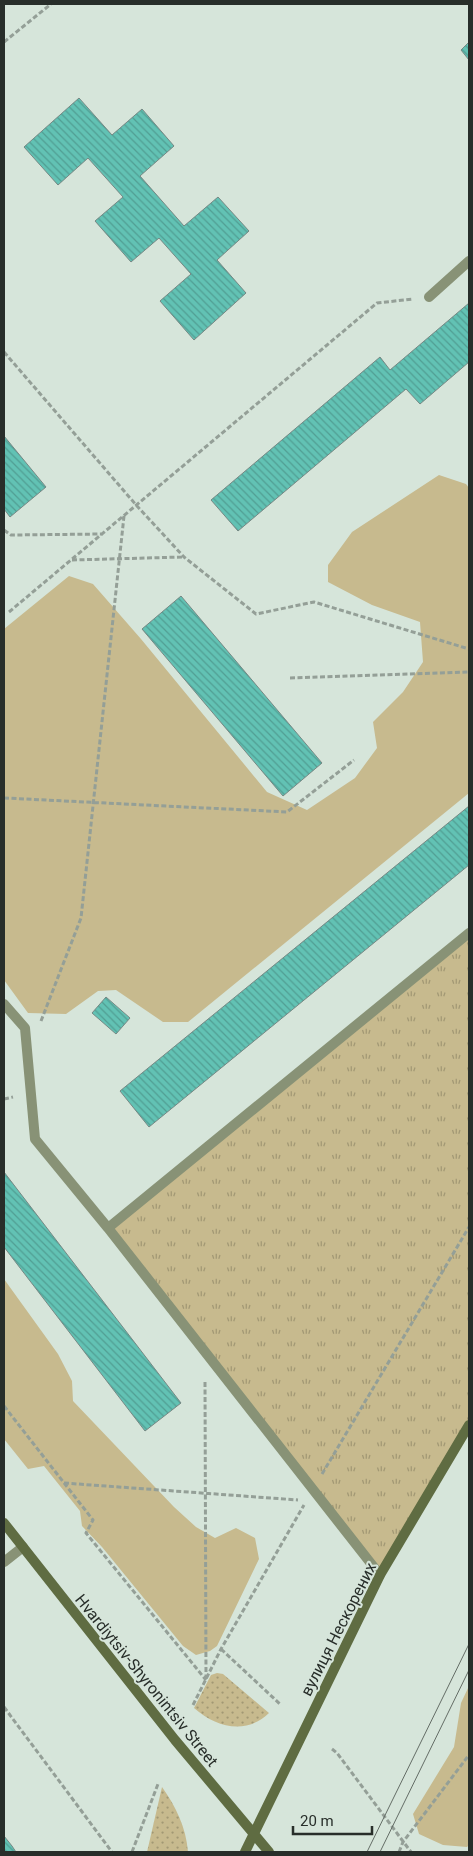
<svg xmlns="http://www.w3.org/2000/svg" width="473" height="1856" viewBox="0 0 473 1856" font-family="Roboto,sans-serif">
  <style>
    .grass { fill: url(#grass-dots) }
    .park { fill: url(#park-tufts) }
    .garden { fill: #c7ba8e }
    .building { fill: url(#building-back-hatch); stroke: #768884 }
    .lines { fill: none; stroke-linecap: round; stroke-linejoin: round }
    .path { stroke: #949f97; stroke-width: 3; stroke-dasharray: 5 2.5; stroke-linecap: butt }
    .service { stroke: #889276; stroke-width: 10 }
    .secondary { stroke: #5f6c42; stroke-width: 10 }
    .tram { stroke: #646d66; stroke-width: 1 }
    .labels { text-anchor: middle; stroke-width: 4; stroke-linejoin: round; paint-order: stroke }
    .street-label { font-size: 16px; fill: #282e2a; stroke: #d6e5da }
  </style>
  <defs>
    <pattern id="grass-dots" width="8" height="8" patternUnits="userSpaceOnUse" patternTransform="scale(1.25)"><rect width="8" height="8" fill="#c7ba8e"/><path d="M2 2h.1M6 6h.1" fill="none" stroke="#a29874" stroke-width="1.8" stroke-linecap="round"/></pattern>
    <pattern id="park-tufts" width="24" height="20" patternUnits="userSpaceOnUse" patternTransform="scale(1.25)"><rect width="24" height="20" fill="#c7ba8e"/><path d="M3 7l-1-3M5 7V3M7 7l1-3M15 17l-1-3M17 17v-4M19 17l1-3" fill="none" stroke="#a29874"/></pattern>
    <pattern id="building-back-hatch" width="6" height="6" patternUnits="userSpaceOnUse" patternTransform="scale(1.25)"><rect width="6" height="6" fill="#62c2b4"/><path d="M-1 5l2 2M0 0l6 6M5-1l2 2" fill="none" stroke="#519e93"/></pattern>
  </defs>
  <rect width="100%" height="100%" fill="#d6e5da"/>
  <path class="grass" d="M 217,1673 L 223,1674 L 269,1713 C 246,1735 217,1728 194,1708 L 211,1675 Z
    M 162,1787 C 176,1807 186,1827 188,1852 L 147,1852 Z"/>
  <path class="park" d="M 469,933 L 469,1425 L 380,1575 L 108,1228 Z"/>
  <path class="garden" d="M 439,475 L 466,484 L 469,488 L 469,793 L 188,1022 L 163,1022 L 116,990 L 98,991 L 66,1014 L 28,1013 L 4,980 L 4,629 L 69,576 L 93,584 L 141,639 L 267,792 L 307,810 L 355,778 L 377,748 L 373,722 L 403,692 L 423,662 L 420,622 L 372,605 L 328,582 L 328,565 L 352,532 Z
    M 4,1279 L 58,1354 L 72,1381 L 73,1401 L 174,1507 L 196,1527 L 215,1538 L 236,1528 L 255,1538 L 259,1559 L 217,1646 L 210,1651 L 196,1655 L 183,1646 L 102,1547 L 82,1526 L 80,1511 L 44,1466 L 28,1469 L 4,1439 Z
    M 469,1686 L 469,1845 L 467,1847 L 443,1845 L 419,1834 L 413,1814 L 454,1747 L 461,1703 Z"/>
  <path class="building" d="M 469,42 L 469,60 L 461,50 Z
    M 79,98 L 112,135 L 142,109 L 174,146 L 140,176 L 184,226 L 218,197 L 249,231 L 217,260 L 246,293 L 194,340 L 160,301 L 191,274 L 159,238 L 131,262 L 95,221 L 123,197 L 88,158 L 58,185 L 24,147 Z
    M 469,303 L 469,362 L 420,404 L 406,389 L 238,531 L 211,500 L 380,357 L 390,370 Z
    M 4,436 L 46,487 L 10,517 L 4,509 Z
    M 181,596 L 322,763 L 283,796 L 142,629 Z
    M 469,806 L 469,865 L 149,1127 L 120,1091 Z
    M 106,997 L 130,1018 L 116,1034 L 92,1013 Z
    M 4,1172 L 181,1403 L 145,1431 L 4,1247 Z
    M 4,1836 L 12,1846 L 16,1852 L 4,1852 Z"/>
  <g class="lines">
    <path class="path" d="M 4,42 L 51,4
      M 4,352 L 137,506 L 184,557 L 256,614 L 314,602 L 469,649
      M 4,530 L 11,535 L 103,534
      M 72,560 L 183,557
      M 9,612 L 377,303 L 413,299
      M 290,678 L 469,672
      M 4,798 L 287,812 L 354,760
      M 41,1021 L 81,918 L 124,516
      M 4,1099 L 13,1097
      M 205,1382 L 206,1679
      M 4,1406 L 93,1520 L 86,1533 L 206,1680
      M 322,1474 L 469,1227
      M 64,1483 L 298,1500
      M 221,1649 L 281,1705
      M 193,1705 L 221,1649 L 304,1505
      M 4,1707 L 112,1852
      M 332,1749 L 337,1753 L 411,1852
      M 132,1852 L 158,1784
      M 399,1852 L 403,1842 L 469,1755"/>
    <path class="service" d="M 429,297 L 469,261
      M 4,1004 L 25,1028 L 35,1139 L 108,1228 L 380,1575
      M 108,1228 L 469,933
      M 4,1562 L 23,1547"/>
    <path class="secondary" d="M 4,1523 L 175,1740 L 269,1852
      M 245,1852 L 380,1575 L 469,1425"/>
    <path class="tram" d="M 367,1852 L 469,1644
      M 380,1852 L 469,1670"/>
  </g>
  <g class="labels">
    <g class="street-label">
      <text transform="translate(338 1629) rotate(-63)" y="6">вулиця Нескорених</text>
      <text transform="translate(147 1680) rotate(51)" y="6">Hvardiytsiv-Shyronintsiv Street</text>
    </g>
  </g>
  <rect width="473" height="1856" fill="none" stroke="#282e2a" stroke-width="10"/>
  <path d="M293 1826v8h79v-8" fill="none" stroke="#282e2a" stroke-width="2.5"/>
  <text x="300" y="1826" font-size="15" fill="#282e2a" stroke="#d6e5da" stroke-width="4" paint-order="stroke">20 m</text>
</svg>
